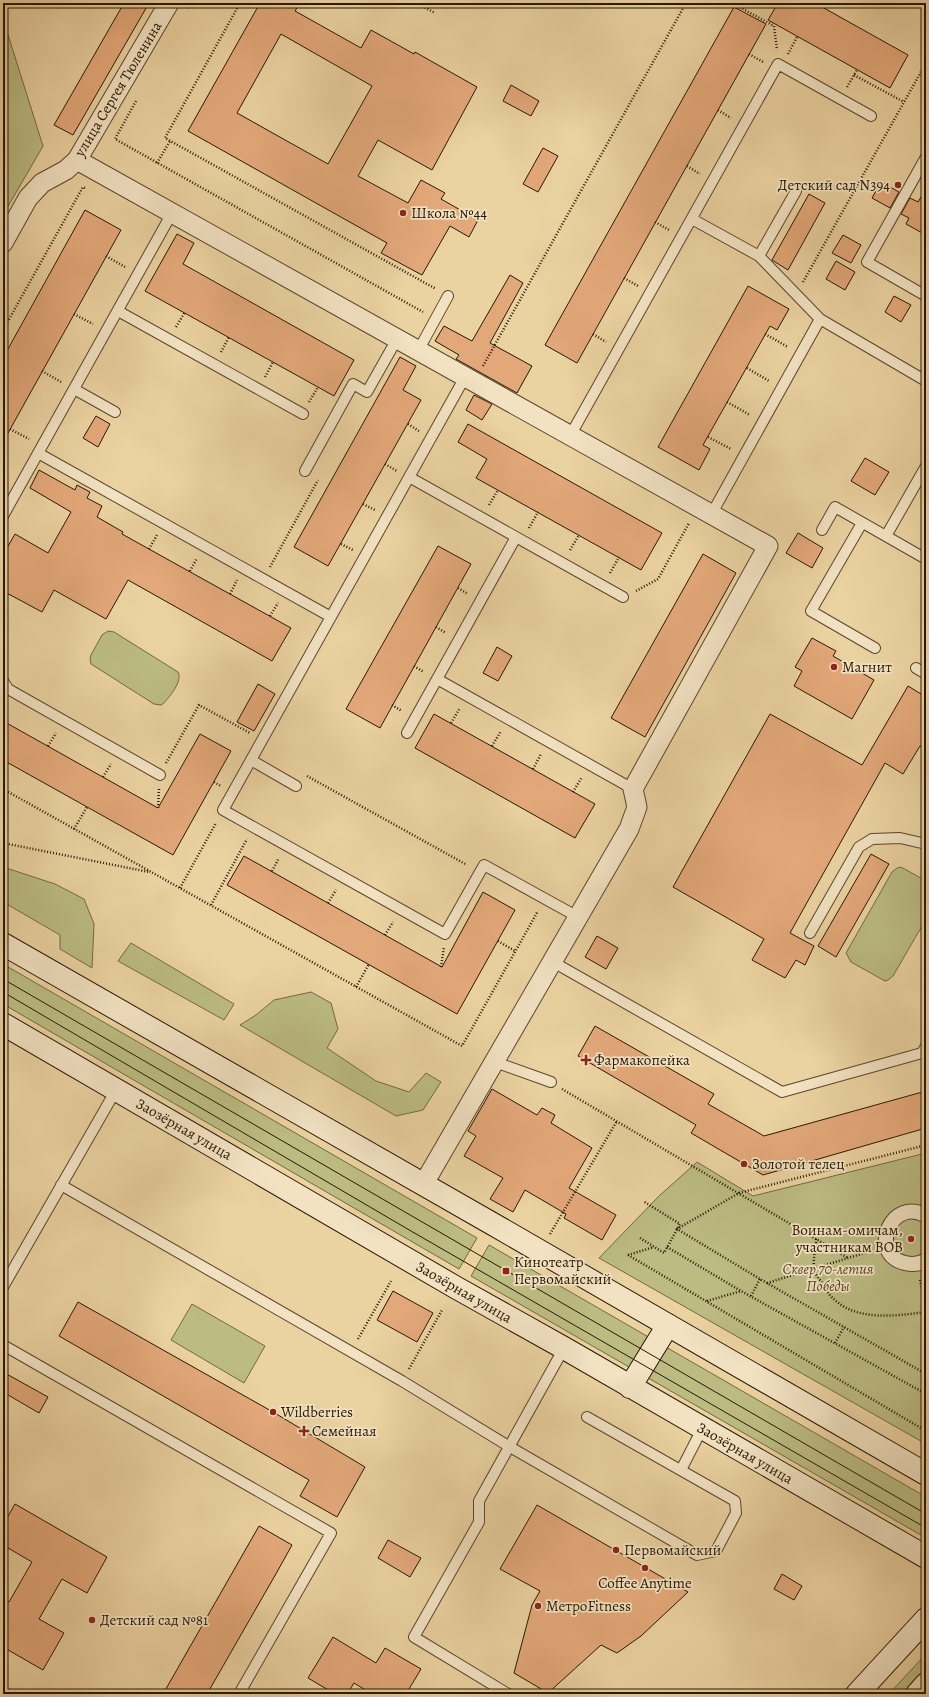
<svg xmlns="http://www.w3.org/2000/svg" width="929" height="1697" viewBox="0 0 929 1697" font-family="Alegreya,serif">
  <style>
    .green { fill: #bbbb82; stroke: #726942 }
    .building { fill: #e3a879; stroke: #281702; fill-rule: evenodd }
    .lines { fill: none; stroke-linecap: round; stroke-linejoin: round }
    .service-casing { stroke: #59462a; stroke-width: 12 }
    .pedestrian-casing { stroke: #59462a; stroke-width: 16 }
    .minor-casing { stroke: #59462a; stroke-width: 21 }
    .secondary-casing { stroke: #281702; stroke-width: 24 }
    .path { stroke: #281702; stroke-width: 2.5; stroke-dasharray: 1 2; stroke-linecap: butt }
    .service { stroke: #f2e2c2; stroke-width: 10 }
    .pedestrian { stroke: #f2e2c2; stroke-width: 14 }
    .minor { stroke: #f2e2c2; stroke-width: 19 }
    .secondary { stroke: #f2e2c2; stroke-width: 22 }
    .tram { stroke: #281702; stroke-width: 1 }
    .poi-dot { fill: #8f2418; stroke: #f2e2c2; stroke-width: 1.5 }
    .labels { text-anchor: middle; stroke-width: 3.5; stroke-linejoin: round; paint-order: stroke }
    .street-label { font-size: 15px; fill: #281702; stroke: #f2e2c2 }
    .poi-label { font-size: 15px; fill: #281702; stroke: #f2e2c2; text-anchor: start }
    .park-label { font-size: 15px; font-style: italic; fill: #544828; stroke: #f2e2c2 }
  </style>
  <rect width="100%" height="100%" fill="#ebd2a1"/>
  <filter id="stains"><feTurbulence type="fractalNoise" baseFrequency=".005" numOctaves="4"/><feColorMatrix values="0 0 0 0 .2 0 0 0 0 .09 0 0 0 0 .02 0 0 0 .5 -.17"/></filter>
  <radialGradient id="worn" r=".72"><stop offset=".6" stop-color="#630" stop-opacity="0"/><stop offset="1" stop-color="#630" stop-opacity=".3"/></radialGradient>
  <path class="green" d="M 3,19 L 43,146 L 3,215 Z
    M 108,631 L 114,632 L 178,672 C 183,681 170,696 164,703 L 161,705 L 154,704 L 91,664 L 90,658 L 91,655 L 102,635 Z
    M 3,867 L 55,884 L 84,899 L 94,924 L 92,968 L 60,949 L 60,935 L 3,902 Z
    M 901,867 L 926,881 L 926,919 L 893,976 L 888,980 L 885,981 L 851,962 L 846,953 L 892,872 L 897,868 Z
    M 131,943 L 234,1004 L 224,1020 L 118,961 Z
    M 3,964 L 477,1238 L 459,1269 L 3,1004 Z
    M 311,992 L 331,1003 L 338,1029 L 327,1048 L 376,1081 L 409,1092 L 426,1073 L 441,1082 L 423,1110 L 396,1116 L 240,1025 L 256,1015 L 274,1000 Z
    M 926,1153 L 926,1444 L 599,1258 L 659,1196 L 697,1162 L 753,1196 Z
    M 489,1245 L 926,1497 L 926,1538 L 471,1276 Z
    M 192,1304 L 265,1346 L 244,1383 L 171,1340 Z
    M 926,1654 L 926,1669 L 902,1694 L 889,1694 Z"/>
  <path class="building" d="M 124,3 L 149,3 L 73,135 L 54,125 Z
    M 260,3 L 300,3 L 295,11 L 361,48 L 371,30 L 414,54 L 415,52 L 477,87 L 432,170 L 378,140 L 358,176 L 408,203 L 421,180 L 445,193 L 441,199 L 478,220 L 469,237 L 450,226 L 422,275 L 381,253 L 387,243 L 188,131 ZM 281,34 L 372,86 L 328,164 L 237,113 Z
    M 778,3 L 815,3 L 908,55 L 890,88 L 768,20 Z
    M 734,7 L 766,24 L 577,363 L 545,345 Z
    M 511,85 L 539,101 L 531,116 L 503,101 Z
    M 543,148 L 558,156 L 538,192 L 523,184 Z
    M 881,182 L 899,192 L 890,208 L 872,198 Z
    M 926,189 L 926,235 L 906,224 L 909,218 L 901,214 L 910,198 L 918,202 Z
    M 809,194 L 825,203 L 788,270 L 772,260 Z
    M 85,210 L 121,230 L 3,442 L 3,358 Z
    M 177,234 L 194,243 L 183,264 L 354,360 L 334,396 L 145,291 Z
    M 843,235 L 861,245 L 851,263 L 832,253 Z
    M 836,261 L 855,272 L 845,290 L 826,279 Z
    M 510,275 L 523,283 L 490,343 L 532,366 L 517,393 L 456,359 L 459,355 L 435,341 L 444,326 L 472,341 Z
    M 748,286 L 789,309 L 777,330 L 770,326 L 703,445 L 710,449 L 699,470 L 658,447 Z
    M 894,296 L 911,305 L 901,322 L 885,312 Z
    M 400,357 L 416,366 L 403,390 L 421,400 L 328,566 L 294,547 Z
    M 474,395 L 492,404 L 482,420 L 466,410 Z
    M 96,416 L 110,424 L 98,447 L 83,438 Z
    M 468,424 L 662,533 L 641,570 L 476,478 L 487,459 L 458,442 Z
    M 865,458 L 889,472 L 875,495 L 851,481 Z
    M 39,470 L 75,490 L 77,485 L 90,492 L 87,498 L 102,506 L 97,517 L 123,532 L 122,534 L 291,628 L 272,661 L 128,580 L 106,619 L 54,590 L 42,612 L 3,591 L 3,555 L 15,534 L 48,553 L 71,512 L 30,488 Z
    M 798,533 L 823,548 L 812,568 L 786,553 Z
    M 438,546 L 471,564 L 380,728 L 346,709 Z
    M 703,554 L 736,573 L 645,737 L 611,718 Z
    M 812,638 L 836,651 L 833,656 L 874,680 L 852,719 L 794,686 L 802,671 L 795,667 Z
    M 497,647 L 512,656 L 498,681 L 483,673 Z
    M 258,684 L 275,694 L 254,731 L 237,722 Z
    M 908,686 L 926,697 L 926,749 L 920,746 L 903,774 L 885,763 L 790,933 L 814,946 L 805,965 L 796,960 L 785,978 L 752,960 L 764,939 L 673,887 L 770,714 L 862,765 Z
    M 434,714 L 595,804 L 575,838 L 415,748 Z
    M 3,721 L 158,808 L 200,734 L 231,751 L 173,855 L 3,760 Z
    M 871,854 L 889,864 L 836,957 L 818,946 Z
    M 244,856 L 442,967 L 483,892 L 515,910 L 457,1014 L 227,885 Z
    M 597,936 L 618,948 L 606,969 L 585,957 Z
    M 595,1026 L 714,1094 L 708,1104 L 764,1136 L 926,1091 L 926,1128 L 763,1175 L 691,1133 L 696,1125 L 578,1056 Z
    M 492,1089 L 537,1115 L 542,1108 L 555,1115 L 551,1123 L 592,1148 L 569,1188 L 616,1215 L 602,1240 L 564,1218 L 566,1214 L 525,1190 L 513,1212 L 490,1199 L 503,1178 L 464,1156 L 476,1136 L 468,1131 Z
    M 393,1291 L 433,1313 L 417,1342 L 377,1320 Z
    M 78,1302 L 273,1412 L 365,1467 L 337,1517 L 300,1496 L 309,1480 L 59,1336 Z
    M 3,1372 L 48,1397 L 39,1413 L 3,1392 Z
    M 15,1504 L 107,1557 L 87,1593 L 62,1579 L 39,1619 L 64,1633 L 43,1670 L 3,1647 L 3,1598 L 9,1602 L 32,1562 L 3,1545 L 3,1525 Z
    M 537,1505 L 688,1592 L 641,1636 L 617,1653 L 601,1645 L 548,1693 L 514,1673 L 532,1605 L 540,1591 L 500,1569 Z
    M 259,1526 L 292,1545 L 277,1572 L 207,1694 L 163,1694 Z
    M 388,1540 L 421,1558 L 410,1577 L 378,1558 Z
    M 782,1574 L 802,1586 L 794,1600 L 774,1589 Z
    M 333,1637 L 376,1663 L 385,1648 L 421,1669 L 406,1694 L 372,1694 L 354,1683 L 347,1694 L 335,1694 L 308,1678 Z"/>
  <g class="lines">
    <g class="service-casing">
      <path id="service" d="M 926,157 L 867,262 L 926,296
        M 692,219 L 759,256 L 820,319 L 926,381
        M 759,256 L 796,191
        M 118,311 L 303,414
        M 418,351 L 448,296
        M 465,377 L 223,810 L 445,934 L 484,865 L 578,917
        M 74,389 L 115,412
        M 570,436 L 778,64 L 871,116
        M 38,453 L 331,617
        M 305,471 L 353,384 L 367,392 L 397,339
        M 409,477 L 623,597
        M 711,515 L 820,319
        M 3,516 L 172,213
        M 862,523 L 811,611 L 875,648
        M 822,530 L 835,507 L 926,559
        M 886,536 L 926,466
        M 916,668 L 926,674
        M 437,679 L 633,789
        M 3,681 L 8,689 L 160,775
        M 407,733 L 516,537
        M 251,760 L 296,786
        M 810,933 L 859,847 L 872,839 L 900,838 L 926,844
        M 553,962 L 782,1092 L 922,1053 L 926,1046
        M 495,1062 L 551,1082
        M 61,1185 L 402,1381 L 510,1447 L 697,1555 L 716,1551 L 736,1513 L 735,1501 L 587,1417
        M 3,1287 L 116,1090
        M 3,1345 L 331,1533 L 239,1694
        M 681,1470 L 702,1429
        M 508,1694 L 414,1637 L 479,1522 L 479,1501 L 564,1348"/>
    </g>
    <g class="pedestrian-casing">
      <path id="pedestrian" d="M 926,1216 C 892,1195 867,1254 905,1263 C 913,1265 920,1264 926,1260"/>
    </g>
    <g class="minor-casing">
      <path id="minor" d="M 77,160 L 768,546 L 633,789 L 637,807 L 629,829 L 423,1185
        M 3,243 L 28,198 L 42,183 L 66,170 L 77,160 L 169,3"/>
    </g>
    <g class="secondary-casing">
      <path id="secondary" d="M 3,944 L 491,1223 L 926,1474
        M 3,1024 L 455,1287 L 564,1348 L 926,1557
        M 630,1387 L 668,1325
        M 857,1694 L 926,1619
        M 917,1694 L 926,1684"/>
    </g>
    <path class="path" d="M 240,3 L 165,138 L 436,289
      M 417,3 L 435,13
      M 732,3 L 774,26 L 777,50
      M 188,8 L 191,3
      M 749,54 L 763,62
      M 788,54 L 797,37
      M 854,75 L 904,102
      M 847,87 L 857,70
      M 136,101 L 115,139 L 423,312
      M 718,110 L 731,118
      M 157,163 L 170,141
      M 687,166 L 700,174
      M 655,222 L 669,230
      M 106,256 L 125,267
      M 624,278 L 638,286
      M 803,282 L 926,63
      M 74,314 L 93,324
      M 176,327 L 185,312
      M 3,330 L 83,187 L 85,188
      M 593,334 L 606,342
      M 765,334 L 788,347
      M 221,352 L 229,337
      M 483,366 L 686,3
      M 747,368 L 769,381
      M 42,371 L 61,382
      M 265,377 L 273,362
      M 309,402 L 318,387
      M 727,402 L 750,415
      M 408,424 L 419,431
      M 10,429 L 29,439
      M 708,437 L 731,449
      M 385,464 L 397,471
      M 363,504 L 375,510
      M 489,505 L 498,490
      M 529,528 L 538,512
      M 341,544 L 353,550
      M 149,549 L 157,535
      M 570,550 L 579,535
      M 270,567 L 318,480
      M 190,571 L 197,558
      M 610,573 L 619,557
      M 458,588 L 468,594
      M 636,591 L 658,579 L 689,523
      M 230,594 L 237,580
      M 270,616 L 278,603
      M 436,627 L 446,633
      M 414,666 L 424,672
      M 392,705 L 402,711
      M 451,723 L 460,708
      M 48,746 L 56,733
      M 492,746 L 501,731
      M 166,763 L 199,705 L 250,733
      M 533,769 L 541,754
      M 307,776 L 467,865
      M 103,777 L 111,764
      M 214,782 L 221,786
      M 3,789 L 462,1046 L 538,911
      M 573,792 L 582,777
      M 158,808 L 159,789
      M 74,829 L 87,807
      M 3,843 L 149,872
      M 272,871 L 279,858
      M 180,888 L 216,823
      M 328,903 L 336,890
      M 211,905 L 247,839
      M 385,935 L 393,922
      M 498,941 L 515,951
      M 441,967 L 444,947
      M 356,987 L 369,964
      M 562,1089 L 848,1258
      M 926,1145 L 739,1193 L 677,1229 L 760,1279 L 926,1374
      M 550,1234 L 617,1121
      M 640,1238 L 664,1253 L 680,1224 L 643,1201
      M 816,1239 C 816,1248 813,1258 814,1267 C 814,1272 819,1279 822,1283 C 842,1323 888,1317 926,1312
      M 667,1247 L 741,1291 L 926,1394
      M 628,1255 L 926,1431
      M 628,1255 L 654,1247
      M 920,1280 L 926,1306
      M 767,1283 L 871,1251
      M 751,1296 L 760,1279
      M 707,1301 L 741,1291
      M 358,1339 L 391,1281
      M 835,1343 L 844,1327
      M 409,1369 L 442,1310"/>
    <use href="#service" class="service"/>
    <use href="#pedestrian" class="pedestrian"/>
    <use href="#minor" class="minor"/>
    <use href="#secondary" class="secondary"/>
    <path class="tram" d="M 3,979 L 926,1514
      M 3,992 L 411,1231 L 926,1528"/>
  </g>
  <g class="poi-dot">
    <circle cx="898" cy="185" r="4"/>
    <circle cx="403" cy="213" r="4"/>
    <circle cx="834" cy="667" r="4"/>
    <path d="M584 1054h4v4h4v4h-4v4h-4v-4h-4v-4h4z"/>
    <circle cx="744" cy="1164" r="4"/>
    <circle cx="911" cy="1239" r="4"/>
    <rect x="502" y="1267" width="8" height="8" rx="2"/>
    <circle cx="273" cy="1412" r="4"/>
    <path d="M302 1425h4v4h4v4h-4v4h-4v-4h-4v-4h4z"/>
    <circle cx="616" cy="1550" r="4"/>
    <circle cx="645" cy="1568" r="4"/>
    <circle cx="538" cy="1606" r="4"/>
    <circle cx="92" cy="1620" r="4"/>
  </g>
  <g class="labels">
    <g class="street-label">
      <text transform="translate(118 89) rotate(-59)" y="5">улица Сергея Тюленина</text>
      <text transform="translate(184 1129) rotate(30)" y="5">Заозёрная улица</text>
      <text transform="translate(464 1292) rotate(30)" y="5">Заозёрная улица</text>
      <text transform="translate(745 1453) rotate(30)" y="5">Заозёрная улица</text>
    </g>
    <g class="poi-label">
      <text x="890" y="190" text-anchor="end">Детский сад N394</text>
      <text x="411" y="218">Школа №44</text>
      <text x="842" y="672">Магнит</text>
      <text x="594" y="1065">Фармакопейка</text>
      <text x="752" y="1169">Золотой телец</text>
      <text x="903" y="1235" text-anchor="end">Воинам-омичам,<tspan x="903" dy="17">участникам ВОВ</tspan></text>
      <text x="514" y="1267">Кинотеатр<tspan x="514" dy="17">Первомайский</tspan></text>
      <text x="281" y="1417">Wildberries</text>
      <text x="312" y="1436">Семейная</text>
      <text x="624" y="1555">Первомайский</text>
      <text x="645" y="1588" text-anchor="middle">Coffee Anytime</text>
      <text x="546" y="1611">МетроFitness</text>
      <text x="100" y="1625">Детский сад №81</text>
    </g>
    <g class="park-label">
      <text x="828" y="1274">Сквер 70-летия<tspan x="828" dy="17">Победы</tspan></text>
    </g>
  </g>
  <rect width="929" height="1697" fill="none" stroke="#ebd2a1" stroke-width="16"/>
  <rect x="4" y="4" width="921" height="1689" fill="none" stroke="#281702" stroke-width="2"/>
  <rect x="8" y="8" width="913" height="1681" fill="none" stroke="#281702"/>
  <rect width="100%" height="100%" filter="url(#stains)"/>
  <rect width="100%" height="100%" fill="url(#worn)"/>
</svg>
